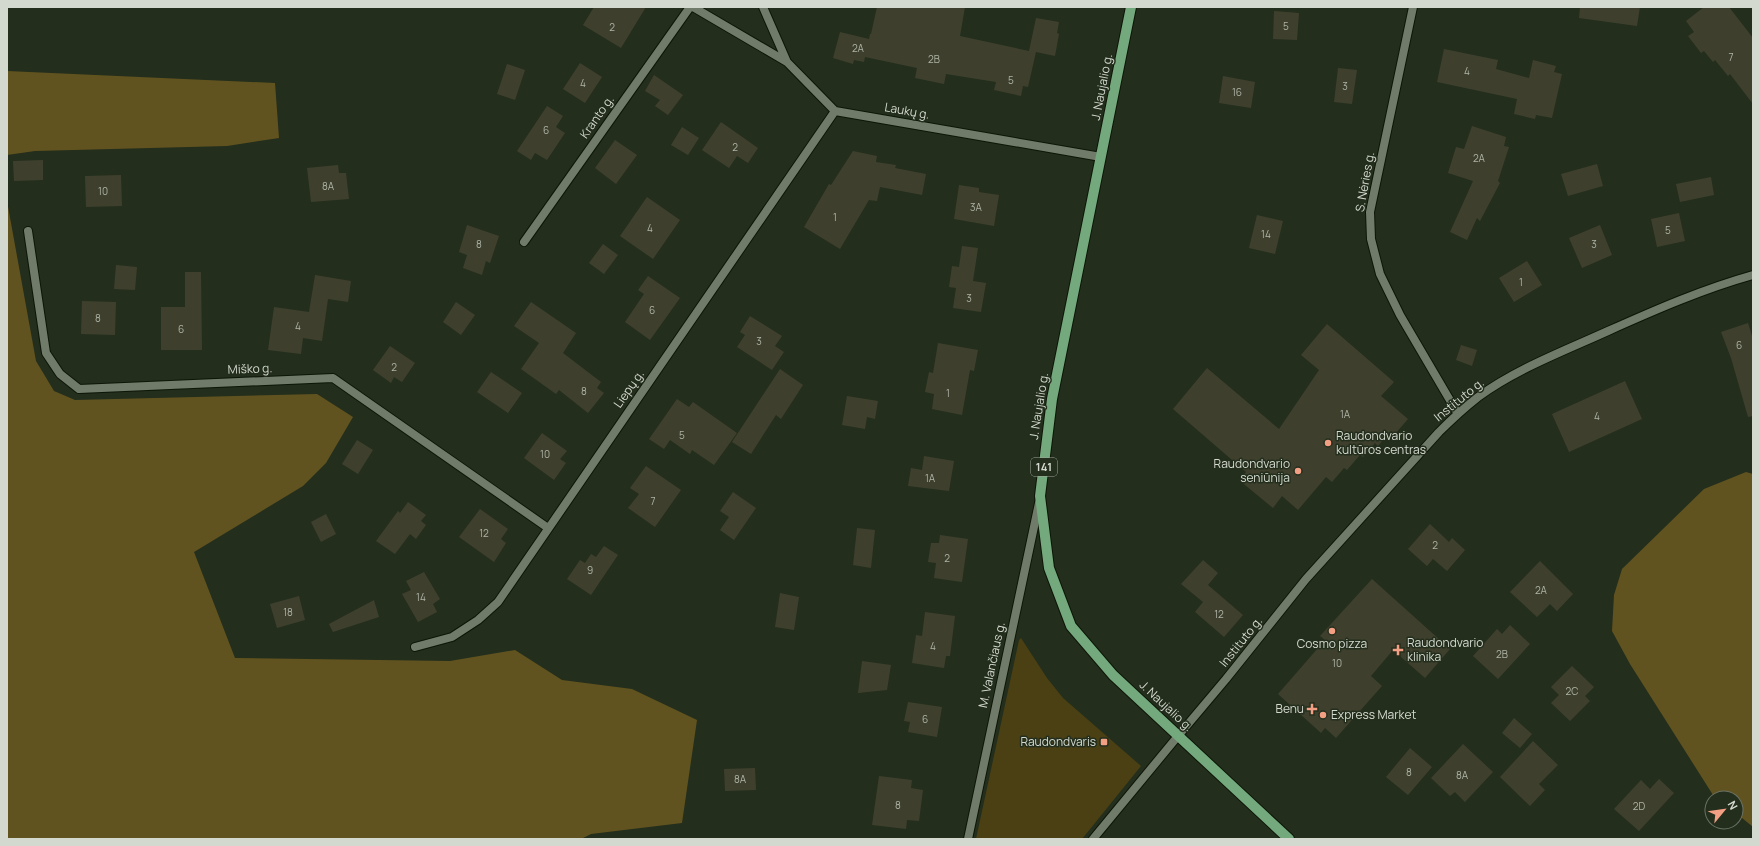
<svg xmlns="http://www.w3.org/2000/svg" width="1760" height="846" viewBox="0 0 1760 846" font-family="Manrope,sans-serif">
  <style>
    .green { fill: #4b4014 }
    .forest { fill: #61531f }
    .building { fill: #3e402d }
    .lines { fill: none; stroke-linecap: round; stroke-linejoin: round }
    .minor-casing { stroke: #0d1607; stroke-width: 10 }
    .primary-casing { stroke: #0d1607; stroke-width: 12 }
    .minor { stroke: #707b69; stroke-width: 8 }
    .primary { stroke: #74a87d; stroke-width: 10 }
    .poi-dot { fill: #f39f84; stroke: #242e1d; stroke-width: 1.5 }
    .labels { text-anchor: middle; stroke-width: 3; stroke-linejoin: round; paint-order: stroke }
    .number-label { font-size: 10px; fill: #aeb3a6 }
    .shield { fill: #242e1d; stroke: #9ea69a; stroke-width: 1 }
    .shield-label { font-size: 11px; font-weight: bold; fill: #d3d9cf }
    .street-label { font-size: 12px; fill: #d3d9cf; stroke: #242e1d }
    .poi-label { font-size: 12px; fill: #d3d9cf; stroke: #242e1d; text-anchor: start }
  </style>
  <rect width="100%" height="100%" fill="#242e1d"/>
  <path class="green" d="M 1021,638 L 1047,678 L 1063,698 L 1141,766 L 1082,839 L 976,839 L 1019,640 Z"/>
  <path class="forest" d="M 7,71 L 275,83 L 279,138 L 227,146 L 35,151 L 7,155 Z
    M 7,201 L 36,361 L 54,391 L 75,400 L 317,394 L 353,417 L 326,463 L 303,486 L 194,552 L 235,658 L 450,661 L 515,650 L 562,680 L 632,689 L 697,720 L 682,823 L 591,834 L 581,839 L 7,839 Z
    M 1746,472 L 1753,474 L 1753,827 L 1736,813 L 1736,798 L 1717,798 L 1713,795 L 1630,664 L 1612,631 L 1614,595 L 1622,569 L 1704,489 Z"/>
  <path class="building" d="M 594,7 L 646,7 L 621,48 L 583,25 Z
    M 877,7 L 965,7 L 960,36 L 1029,51 L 1036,18 L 1059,22 L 1057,33 L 1059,34 L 1055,56 L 1036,52 L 1028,87 L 1023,86 L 1021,96 L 994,90 L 996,82 L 946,74 L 944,84 L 915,78 L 917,68 L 865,57 L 864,62 L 854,60 L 853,64 L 833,58 L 840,32 L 869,39 L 870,34 L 871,34 Z
    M 1580,7 L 1640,7 L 1637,26 L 1579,18 Z
    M 1704,7 L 1729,7 L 1753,38 L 1753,104 L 1730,74 L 1728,76 L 1715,60 L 1713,62 L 1704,51 L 1701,53 L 1688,36 L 1694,32 L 1686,21 Z
    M 1274,11 L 1299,13 L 1297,40 L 1273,39 Z
    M 1444,49 L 1498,60 L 1496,69 L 1529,78 L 1533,60 L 1556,66 L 1554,72 L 1562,74 L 1552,118 L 1536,115 L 1535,119 L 1514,114 L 1517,99 L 1437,82 Z
    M 580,63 L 602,77 L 585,103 L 563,89 Z
    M 507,64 L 525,70 L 515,100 L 497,94 Z
    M 1338,68 L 1357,70 L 1352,104 L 1334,102 Z
    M 654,75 L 683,95 L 668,115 L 655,106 L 660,100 L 645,91 Z
    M 1223,76 L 1255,82 L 1251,108 L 1219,103 Z
    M 547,106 L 563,116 L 556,127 L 565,133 L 547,160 L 535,153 L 531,160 L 517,151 Z
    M 721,122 L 758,148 L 748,163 L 737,156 L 729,168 L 702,150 Z
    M 1472,126 L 1506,137 L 1504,146 L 1509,147 L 1498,181 L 1500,183 L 1480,221 L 1477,218 L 1467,240 L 1450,232 L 1473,181 L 1448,173 L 1456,147 L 1464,149 Z
    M 682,127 L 699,138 L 688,155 L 671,145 Z
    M 615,140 L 637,155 L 616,184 L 595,168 Z
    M 853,151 L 877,156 L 876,162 L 896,165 L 895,168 L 926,174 L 922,195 L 880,187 L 877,201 L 869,200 L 840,249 L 804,227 L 829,184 L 831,185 Z
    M 43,160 L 43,180 L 14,181 L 13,161 Z
    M 1597,164 L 1603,186 L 1568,196 L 1561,174 Z
    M 338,165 L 339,173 L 346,173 L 349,199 L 311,202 L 307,168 Z
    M 121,175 L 122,206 L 86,207 L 85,176 Z
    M 1711,177 L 1714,195 L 1680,202 L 1676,184 Z
    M 959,185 L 979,188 L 979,192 L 999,195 L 994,226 L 954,219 Z
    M 647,197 L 680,220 L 653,259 L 620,236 Z
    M 1679,213 L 1685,241 L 1657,247 L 1651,219 Z
    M 1257,215 L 1283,221 L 1275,254 L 1249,248 Z
    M 467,225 L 499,236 L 490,263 L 486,261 L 482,275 L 463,268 L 467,255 L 459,252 Z
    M 1600,225 L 1612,255 L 1582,268 L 1569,238 Z
    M 603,244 L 618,255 L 604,274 L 589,263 Z
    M 962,246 L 978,248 L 973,281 L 986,283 L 981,312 L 953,308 L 956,288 L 949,287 L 952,266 L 959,267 Z
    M 1527,261 L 1542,285 L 1514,302 L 1499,278 Z
    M 116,265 L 137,267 L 135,290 L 114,289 Z
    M 185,272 L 201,272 L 202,350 L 161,350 L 161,307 L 185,307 Z
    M 315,275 L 351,281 L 348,302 L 328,299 L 322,341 L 303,338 L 301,354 L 268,350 L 274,307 L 309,312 Z
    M 648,276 L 680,298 L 650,340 L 625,322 L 644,294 L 638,290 Z
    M 82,301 L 116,302 L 115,335 L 81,334 Z
    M 456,302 L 475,315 L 461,335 L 443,322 Z
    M 531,302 L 576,333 L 563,353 L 601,382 L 597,388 L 604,393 L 588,413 L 559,390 L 556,394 L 521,369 L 539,343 L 514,326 Z
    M 750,316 L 782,336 L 775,346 L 784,352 L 772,370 L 737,347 L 745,335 L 740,332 Z
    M 1748,323 L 1753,339 L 1753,416 L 1748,417 L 1731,358 L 1721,332 Z
    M 1327,324 L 1394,382 L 1381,396 L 1408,419 L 1395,434 L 1391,431 L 1378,446 L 1375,443 L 1363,457 L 1360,455 L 1347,470 L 1344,468 L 1332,482 L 1326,477 L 1298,510 L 1282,496 L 1273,508 L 1239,480 L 1246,472 L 1173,409 L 1207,368 L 1279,429 L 1319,370 L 1301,355 Z
    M 938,343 L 978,350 L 974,371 L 970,370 L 962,415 L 932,409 L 934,394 L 925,392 L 929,372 L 933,373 Z
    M 1461,345 L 1477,350 L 1472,366 L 1456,360 Z
    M 390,346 L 415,363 L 402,382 L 394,377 L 391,383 L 373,370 Z
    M 780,369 L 803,385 L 781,419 L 776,415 L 751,454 L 732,442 Z
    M 491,372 L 522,393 L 508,413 L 477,392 Z
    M 1625,381 L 1642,419 L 1569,452 L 1552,414 Z
    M 847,396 L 878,401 L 875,419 L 867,417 L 865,429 L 842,425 Z
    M 677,399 L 689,407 L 693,402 L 737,433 L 714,465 L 692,450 L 690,454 L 670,440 L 664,449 L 649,439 Z
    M 542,433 L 567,451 L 560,459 L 566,463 L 554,480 L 524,458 Z
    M 357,440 L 373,450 L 358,474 L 342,464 Z
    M 924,456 L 954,461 L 949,491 L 908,486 L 911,468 L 922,470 Z
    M 646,466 L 681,490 L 655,527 L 628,508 L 639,494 L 630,488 Z
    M 733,492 L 756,508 L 734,540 L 720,530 L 729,517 L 720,511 Z
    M 408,502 L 426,515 L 421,521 L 426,525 L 416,539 L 410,534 L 395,554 L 376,541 L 398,511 L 400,513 Z
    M 480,509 L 508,529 L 501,539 L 506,543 L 494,562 L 459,537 Z
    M 326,514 L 336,534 L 321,542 L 311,522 Z
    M 1430,524 L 1449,542 L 1452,538 L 1465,550 L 1447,571 L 1433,559 L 1427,566 L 1408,549 Z
    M 857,528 L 875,530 L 871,568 L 853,565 Z
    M 940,535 L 968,539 L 962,582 L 934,578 L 936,563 L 928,562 L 931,543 L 939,543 Z
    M 604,546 L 618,555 L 591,595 L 567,579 L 580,560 L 585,563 L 591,554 L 596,557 Z
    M 1203,560 L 1218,573 L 1208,585 L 1243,615 L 1224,637 L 1195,612 L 1203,602 L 1181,584 Z
    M 1540,561 L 1573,594 L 1557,611 L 1550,604 L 1537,617 L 1510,592 Z
    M 424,572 L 440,599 L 433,604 L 437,612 L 418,622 L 402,594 L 411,590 L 406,581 Z
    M 1372,579 L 1450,649 L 1425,678 L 1393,650 L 1371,676 L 1382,686 L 1336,738 L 1325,728 L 1321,733 L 1278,694 L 1325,640 L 1320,636 Z
    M 780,593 L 799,597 L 794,630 L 775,627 Z
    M 299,596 L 305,620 L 277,628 L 270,604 Z
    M 374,600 L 379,617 L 333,632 L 329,624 Z
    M 925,612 L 955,616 L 950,656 L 946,656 L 944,668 L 912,663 L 916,635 L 922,636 Z
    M 1510,625 L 1530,644 L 1498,679 L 1473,656 L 1497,629 L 1502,634 Z
    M 862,661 L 891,665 L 887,690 L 858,693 Z
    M 1572,666 L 1594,687 L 1585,696 L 1590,701 L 1570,721 L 1551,703 L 1559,695 L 1551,687 Z
    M 908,702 L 942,707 L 937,737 L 908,732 L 910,722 L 904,721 Z
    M 1514,718 L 1532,734 L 1520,748 L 1502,733 Z
    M 1533,741 L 1558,765 L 1539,784 L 1545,790 L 1530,806 L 1500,777 Z
    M 1463,744 L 1493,772 L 1465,802 L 1455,792 L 1450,796 L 1431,778 Z
    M 1410,748 L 1432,767 L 1408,795 L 1386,777 Z
    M 755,768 L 756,790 L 725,791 L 724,769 Z
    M 879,776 L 912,780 L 911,788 L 923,790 L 919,821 L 907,820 L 906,829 L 872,825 Z
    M 1659,779 L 1674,793 L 1639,831 L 1614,809 L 1641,780 L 1650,789 Z"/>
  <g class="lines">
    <g class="minor-casing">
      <path id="minor" d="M 693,7 L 787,62
        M 763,7 L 787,62 L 835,111 L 1101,157
        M 1413,7 L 1370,212 L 1371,239 L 1380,274 L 1400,315 L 1458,414
        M 28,231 L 46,353 L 60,374 L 79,389 L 333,378 L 548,528
        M 524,242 L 690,7
        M 415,647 L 452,637 L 478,620 L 498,602 L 835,111
        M 968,839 L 1039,503
        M 1093,839 L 1178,736 L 1226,679 L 1306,579 L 1439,432 C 1451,420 1464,408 1478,397 C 1516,369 1564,351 1608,331 C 1655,310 1703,289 1753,275"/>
    </g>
    <g class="primary-casing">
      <path id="primary" d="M 1131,7 L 1052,399 L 1040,496 L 1049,568 L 1071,626 L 1113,675 L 1289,839"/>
    </g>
    <use href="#minor" class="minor"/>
    <use href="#primary" class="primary"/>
  </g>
  <g class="poi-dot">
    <circle cx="1328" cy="443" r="4"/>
    <circle cx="1298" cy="471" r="4"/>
    <circle cx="1332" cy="631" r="4"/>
    <path d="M1396 644h4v4h4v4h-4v4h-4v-4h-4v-4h4z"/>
    <path d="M1310 703h4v4h4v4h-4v4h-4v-4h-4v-4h4z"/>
    <circle cx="1323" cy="715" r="4"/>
    <rect x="1100" y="738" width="8" height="8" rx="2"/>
  </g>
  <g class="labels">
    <g class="number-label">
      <text x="1286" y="30">5</text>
      <text x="612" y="31">2</text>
      <text x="858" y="52">2A</text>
      <text x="1731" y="61">7</text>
      <text x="934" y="63">2B</text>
      <text x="1467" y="75">4</text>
      <text x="1011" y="84">5</text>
      <text x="583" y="87">4</text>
      <text x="1345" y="90">3</text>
      <text x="1237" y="96">16</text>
      <text x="546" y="134">6</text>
      <text x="735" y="151">2</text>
      <text x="1479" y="162">2A</text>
      <text x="328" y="190">8A</text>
      <text x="103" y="195">10</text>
      <text x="976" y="211">3A</text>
      <text x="835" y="221">1</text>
      <text x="650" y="232">4</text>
      <text x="1668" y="234">5</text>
      <text x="1266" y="238">14</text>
      <text x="479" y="248">8</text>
      <text x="1594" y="248">3</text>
      <text x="1521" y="286">1</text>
      <text x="969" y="302">3</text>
      <text x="652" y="314">6</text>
      <text x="98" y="322">8</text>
      <text x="298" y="330">4</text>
      <text x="181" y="333">6</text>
      <text x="759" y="345">3</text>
      <text x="1739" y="349">6</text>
      <text x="394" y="371">2</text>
      <text x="584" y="395">8</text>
      <text x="948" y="397">1</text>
      <text x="1345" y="418">1A</text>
      <text x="1597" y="420">4</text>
      <text x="682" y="439">5</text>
      <text x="545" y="458">10</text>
      <text x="930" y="482">1A</text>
      <text x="653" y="505">7</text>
      <text x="484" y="537">12</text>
      <text x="1435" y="549">2</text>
      <text x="947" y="562">2</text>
      <text x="590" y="574">9</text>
      <text x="1541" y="594">2A</text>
      <text x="421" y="601">14</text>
      <text x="288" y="616">18</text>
      <text x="1219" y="618">12</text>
      <text x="933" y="650">4</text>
      <text x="1502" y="658">2B</text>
      <text x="1337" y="667">10</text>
      <text x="1572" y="695">2C</text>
      <text x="925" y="723">6</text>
      <text x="1409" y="776">8</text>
      <text x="1462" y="779">8A</text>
      <text x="740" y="783">8A</text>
      <text x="898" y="809">8</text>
      <text x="1639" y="810">2D</text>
    </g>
    <rect class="shield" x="1031" y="458" width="26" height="18" rx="3"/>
    <g class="shield-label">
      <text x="1044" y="471">141</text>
    </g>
    <g class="street-label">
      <text transform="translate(1102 87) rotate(-79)" y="4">J. Naujalio g.</text>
      <text transform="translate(907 111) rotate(10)" y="4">Laukų g.</text>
      <text transform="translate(597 117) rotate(-55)" y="4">Kranto g.</text>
      <text transform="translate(1365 182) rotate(-80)" y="4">S. Nėries g.</text>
      <text transform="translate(250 369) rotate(-2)" y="4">Miško g.</text>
      <text transform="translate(629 389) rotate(-55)" y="4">Liepų g.</text>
      <text transform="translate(1459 400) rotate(-39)" y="4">Instituto g.</text>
      <text transform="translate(1039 406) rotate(-81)" y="4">J. Naujalio g.</text>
      <text transform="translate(1241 642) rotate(-51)" y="4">Instituto g.</text>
      <text transform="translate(992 665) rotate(-78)" y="4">M. Valančiaus g.</text>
      <text transform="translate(1166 706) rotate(43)" y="4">J. Naujalio g.</text>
    </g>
    <g class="poi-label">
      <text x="1336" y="440">Raudondvario<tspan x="1336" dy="14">kultūros centras</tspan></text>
      <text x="1290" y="468" text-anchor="end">Raudondvario<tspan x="1290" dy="14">seniūnija</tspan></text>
      <text x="1407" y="647">Raudondvario<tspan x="1407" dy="14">klinika</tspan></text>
      <text x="1332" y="648" text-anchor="middle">Cosmo pizza</text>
      <text x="1304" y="713" text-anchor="end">Benu</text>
      <text x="1331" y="719">Express Market</text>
      <text x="1096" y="746" text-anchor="end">Raudondvaris</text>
    </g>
  </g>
  <rect width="1760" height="846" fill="none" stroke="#d3d9cf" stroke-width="16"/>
  <g transform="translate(1724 810) rotate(61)"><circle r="19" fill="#242e1d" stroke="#6a7264"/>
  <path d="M0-3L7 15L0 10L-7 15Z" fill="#f39f84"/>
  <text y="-6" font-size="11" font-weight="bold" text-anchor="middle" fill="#d3d9cf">N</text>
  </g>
</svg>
